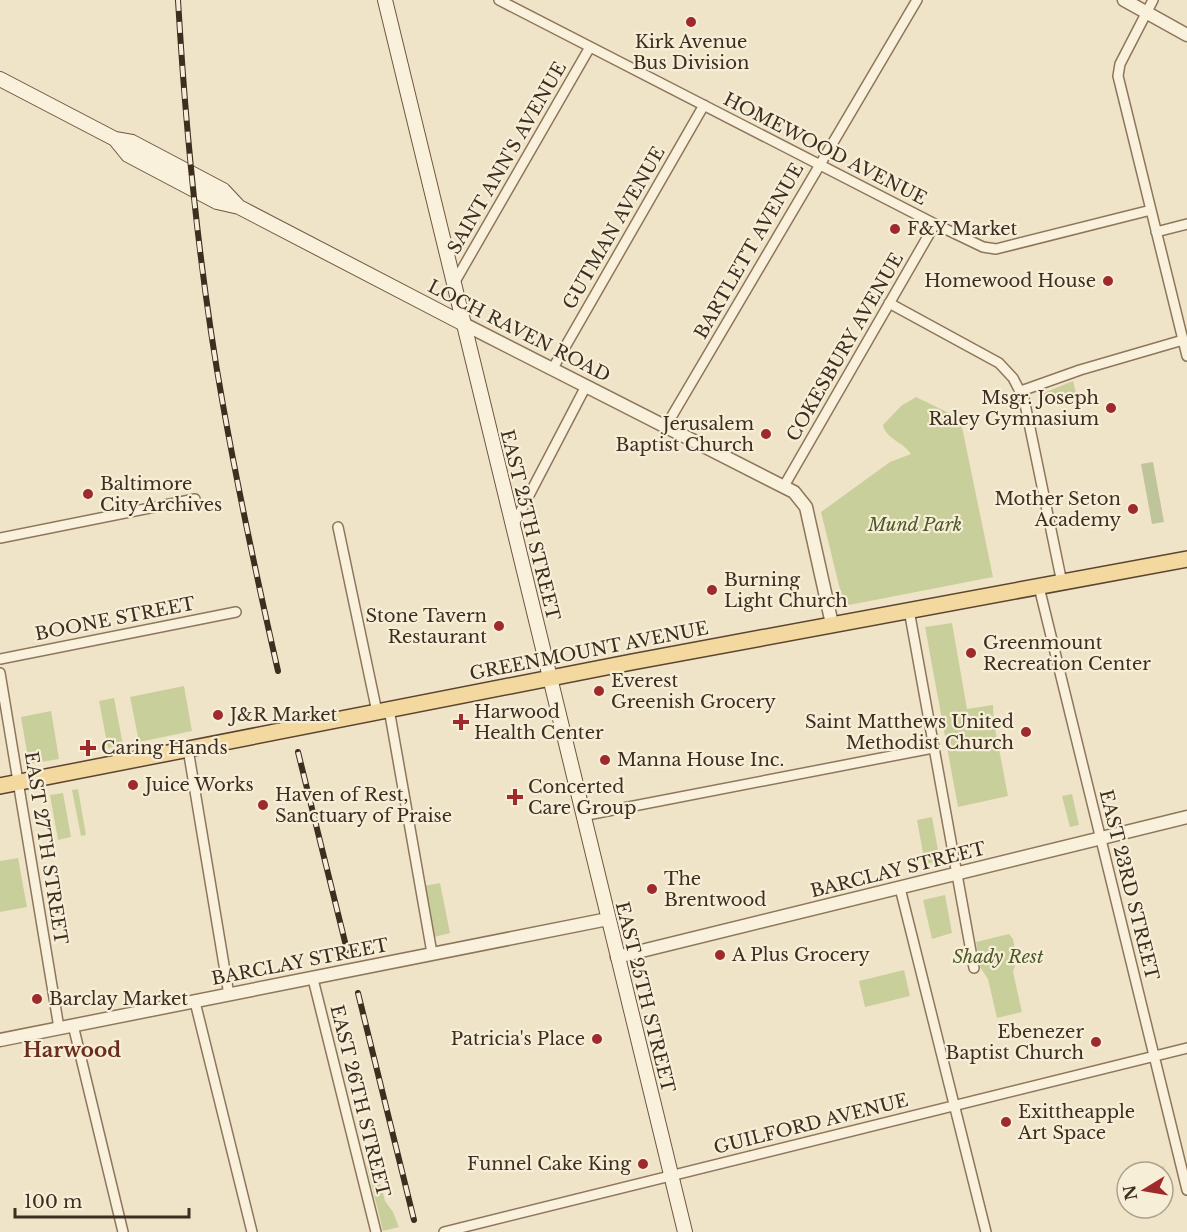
<svg xmlns="http://www.w3.org/2000/svg" width="1187" height="1232" viewBox="0 0 1187 1232" font-family="'Libre Baskerville',serif">
  <style>
    .green { fill: #c9cf9b }
    .cemetery { fill: #bfc49a }
    .lines { fill: none; stroke-linecap: round; stroke-linejoin: round }
    .minor-casing { stroke: #8d765c; stroke-width: 12 }
    .tertiary-casing { stroke: #8d765c; stroke-width: 15 }
    .secondary-casing { stroke: #6f573f; stroke-width: 16 }
    .primary-casing { stroke: #5b4430; stroke-width: 18 }
    .minor { stroke: #faf1dc; stroke-width: 9 }
    .tertiary { stroke: #faf1dc; stroke-width: 12 }
    .secondary { stroke: #faf1dc; stroke-width: 14 }
    .primary { stroke: #f3d9a0; stroke-width: 15 }
    .rail-casing { stroke: #3d2e20; stroke-width: 6 }
    .rail { stroke: #f7eed8; stroke-width: 4; stroke-dasharray: 11; stroke-linecap: butt }
    .poi-dot { fill: #9e2a2b; stroke: #f7eed8; stroke-width: 2 }
    .labels { text-anchor: middle; stroke-width: 4.5; stroke-linejoin: round; paint-order: stroke }
    .poi-label { font-size: 18px; fill: #3d2e20; stroke: #f7eed8; text-anchor: start }
    .street-label { font-size: 18px; fill: #3d2e20; stroke: #f7eed8 }
    .park-label { font-size: 18px; font-style: italic; fill: #4d5a26; stroke: #f7eed8 }
    .neighbourhood-label { font-size: 20px; font-weight: bold; fill: #6b2e1e; stroke: #f7eed8 }
  </style>
  <rect width="100%" height="100%" fill="#f0e4c8"/>
  <path class="green" d="M 1073,381 L 1076,393 L 1043,400 L 1041,394 Z
    M 916,397 L 953,415 L 962,427 L 993,577 L 844,606 L 821,512 L 890,462 L 911,454 C 903,442 885,438 883,425 L 901,406 Z
    M 952,623 L 967,709 L 993,705 L 994,723 L 1008,796 L 958,807 L 925,627 Z
    M 184,686 L 192,731 L 139,742 L 130,697 Z
    M 114,698 L 123,745 L 108,748 L 99,701 Z
    M 51,711 L 59,759 L 29,764 L 21,717 Z
    M 78,789 L 86,835 L 81,836 L 72,790 Z
    M 63,793 L 71,837 L 58,840 L 50,795 Z
    M 1072,794 L 1079,825 L 1070,827 L 1062,796 Z
    M 932,817 L 940,861 L 925,864 L 917,820 Z
    M 18,858 L 27,907 L 0,912 L 0,861 Z
    M 440,883 L 450,933 L 434,937 L 424,886 Z
    M 945,895 L 952,933 L 932,939 L 923,900 Z
    M 1009,934 L 1013,939 L 1017,959 L 1013,972 L 1022,1012 L 997,1018 L 988,979 L 980,967 L 976,942 Z
    M 904,970 L 910,996 L 865,1007 L 859,981 Z
    M 375,1164 L 385,1201 L 393,1212 L 399,1227 L 383,1231 L 367,1166 Z
    M 1164,1166 L 1171,1194 L 1163,1196 L 1163,1172 L 1141,1172 Z"/>
  <path class="cemetery" d="M 1153,462 L 1164,522 L 1152,524 L 1141,464 Z"/>
  <g class="lines">
    <g class="minor-casing">
      <path id="minor" d="M 499,0 L 935,224 L 983,247 L 996,249 L 1151,210
        M 1153,0 L 1120,64 L 1118,76 L 1187,356
        M 1156,232 L 1187,224
        M 453,285 L 590,47
        M 889,303 L 999,363 L 1013,378 L 1024,399 L 1062,583
        M 553,368 L 704,105
        M 1021,391 L 1080,370 L 1183,340
        M 666,426 L 917,0
        M 784,486 L 935,224
        M 513,526 L 586,386
        M 338,527 L 377,712
        M 0,538 L 195,499
        M 1039,587 L 1187,1190
        M 909,610 L 974,968
        M 0,659 L 236,612
        M 0,673 L 59,1028
        M 389,709 L 432,953
        M 188,749 L 229,995
        M 582,816 L 933,748
        M 900,888 L 986,1232
        M 313,979 L 376,1232
        M 195,1002 L 252,1232
        M 73,1025 L 123,1232
        M 444,1232 L 1187,1048"/>
    </g>
    <g class="tertiary-casing">
      <path id="tertiary" d="M 1124,0 L 1187,35
        M 462,323 L 794,492 L 806,507 L 832,624
        M 617,957 L 1187,817
        M 0,1040 L 608,919"/>
    </g>
    <g class="secondary-casing">
      <path id="secondary" d="M 385,0 L 685,1232
        M 0,79 L 115,139 L 132,142 L 223,190 L 239,207
        M 115,139 L 128,155 L 217,202 L 239,207 L 462,323"/>
    </g>
    <g class="primary-casing">
      <path id="primary" d="M 0,786 L 632,662 L 1187,559"/>
    </g>
    <use href="#minor" class="minor"/>
    <use href="#tertiary" class="tertiary"/>
    <use href="#secondary" class="secondary"/>
    <use href="#primary" class="primary"/>
    <g class="rail-casing">
      <path id="rail" d="M 178,0 C 186,136 199,271 223,405 C 239,495 258,583 278,671
        M 298,752 L 347,950
        M 358,993 L 414,1220"/>
    </g>
    <use href="#rail" class="rail"/>
  </g>
  <g class="poi-dot">
    <circle cx="691" cy="22" r="6"/>
    <circle cx="895" cy="229" r="6"/>
    <circle cx="1108" cy="281" r="6"/>
    <circle cx="1111" cy="408" r="6"/>
    <circle cx="766" cy="434" r="6"/>
    <circle cx="88" cy="494" r="6"/>
    <circle cx="1133" cy="509" r="6"/>
    <circle cx="712" cy="590" r="6"/>
    <circle cx="499" cy="626" r="6"/>
    <circle cx="971" cy="653" r="6"/>
    <circle cx="599" cy="691" r="6"/>
    <circle cx="218" cy="715" r="6"/>
    <path d="M458 713h6v6h6v6h-6v6h-6v-6h-6v-6h6z"/>
    <circle cx="1026" cy="732" r="6"/>
    <path d="M85 739h6v6h6v6h-6v6h-6v-6h-6v-6h6z"/>
    <circle cx="605" cy="760" r="6"/>
    <circle cx="133" cy="785" r="6"/>
    <path d="M512 788h6v6h6v6h-6v6h-6v-6h-6v-6h6z"/>
    <circle cx="263" cy="805" r="6"/>
    <circle cx="652" cy="889" r="6"/>
    <circle cx="720" cy="955" r="6"/>
    <circle cx="37" cy="999" r="6"/>
    <circle cx="597" cy="1039" r="6"/>
    <circle cx="1096" cy="1042" r="6"/>
    <circle cx="1006" cy="1122" r="6"/>
    <circle cx="643" cy="1164" r="6"/>
  </g>
  <g class="labels">
    <g class="poi-label">
      <text x="691" y="48" text-anchor="middle">Kirk Avenue<tspan x="691" dy="21">Bus Division</tspan></text>
      <text x="907" y="235">F&amp;Y Market</text>
      <text x="1096" y="287" text-anchor="end">Homewood House</text>
      <text x="1099" y="404" text-anchor="end">Msgr. Joseph<tspan x="1099" dy="21">Raley Gymnasium</tspan></text>
      <text x="754" y="430" text-anchor="end">Jerusalem<tspan x="754" dy="21">Baptist Church</tspan></text>
      <text x="100" y="490">Baltimore<tspan x="100" dy="21">City Archives</tspan></text>
      <text x="1121" y="505" text-anchor="end">Mother Seton<tspan x="1121" dy="21">Academy</tspan></text>
      <text x="724" y="586">Burning<tspan x="724" dy="21">Light Church</tspan></text>
      <text x="487" y="622" text-anchor="end">Stone Tavern<tspan x="487" dy="21">Restaurant</tspan></text>
      <text x="983" y="649">Greenmount<tspan x="983" dy="21">Recreation Center</tspan></text>
      <text x="611" y="687">Everest<tspan x="611" dy="21">Greenish Grocery</tspan></text>
      <text x="474" y="718">Harwood<tspan x="474" dy="21">Health Center</tspan></text>
      <text x="230" y="721">J&amp;R Market</text>
      <text x="1014" y="728" text-anchor="end">Saint Matthews United<tspan x="1014" dy="21">Methodist Church</tspan></text>
      <text x="101" y="754">Caring Hands</text>
      <text x="617" y="766">Manna House Inc.</text>
      <text x="145" y="791">Juice Works</text>
      <text x="528" y="793">Concerted<tspan x="528" dy="21">Care Group</tspan></text>
      <text x="275" y="801">Haven of Rest,<tspan x="275" dy="21">Sanctuary of Praise</tspan></text>
      <text x="664" y="885">The<tspan x="664" dy="21">Brentwood</tspan></text>
      <text x="732" y="961">A Plus Grocery</text>
      <text x="49" y="1005">Barclay Market</text>
      <text x="1084" y="1038" text-anchor="end">Ebenezer<tspan x="1084" dy="21">Baptist Church</tspan></text>
      <text x="585" y="1045" text-anchor="end">Patricia's Place</text>
      <text x="1018" y="1118">Exittheapple<tspan x="1018" dy="21">Art Space</tspan></text>
      <text x="631" y="1170" text-anchor="end">Funnel Cake King</text>
    </g>
    <g class="street-label">
      <text transform="translate(825 149) rotate(27)" y="6">HOMEWOOD AVENUE</text>
      <text transform="translate(507 158) rotate(-60)" y="6">SAINT ANN'S AVENUE</text>
      <text transform="translate(614 228) rotate(-60)" y="6">GUTMAN AVENUE</text>
      <text transform="translate(749 251) rotate(-60)" y="6">BARTLETT AVENUE</text>
      <text transform="translate(519 331) rotate(27)" y="6">LOCH RAVEN ROAD</text>
      <text transform="translate(845 347) rotate(-60)" y="6">COKESBURY AVENUE</text>
      <text transform="translate(530 525) rotate(76)" y="6">EAST 25TH STREET</text>
      <text transform="translate(115 619) rotate(-11)" y="6">BOONE STREET</text>
      <text transform="translate(589 651) rotate(-11)" y="6">GREENMOUNT AVENUE</text>
      <text transform="translate(46 848) rotate(81)" y="6">EAST 27TH STREET</text>
      <text transform="translate(898 870) rotate(-14)" y="6">BARCLAY STREET</text>
      <text transform="translate(1129 885) rotate(76)" y="6">EAST 23RD STREET</text>
      <text transform="translate(300 962) rotate(-11)" y="6">BARCLAY STREET</text>
      <text transform="translate(645 997) rotate(76)" y="6">EAST 25TH STREET</text>
      <text transform="translate(360 1101) rotate(76)" y="6">EAST 26TH STREET</text>
      <text transform="translate(811 1124) rotate(-14)" y="6">GUILFORD AVENUE</text>
    </g>
    <g class="park-label">
      <text x="915" y="531">Mund Park</text>
      <text x="998" y="963">Shady Rest</text>
    </g>
    <g class="neighbourhood-label">
      <text x="72" y="1057">Harwood</text>
    </g>
  </g>
  <g transform="translate(1145 1190) rotate(259)"><circle r="28" fill="#f7eed8" stroke="#ada18e" stroke-width="1.5"/>
  <path d="M0-4.5L10 22L0 15L-10 22Z" fill="#9e2a2b"/>
  <text y="-9" font-size="16" font-weight="bold" text-anchor="middle" fill="#3d2e20">N</text>
  </g>
  <path d="M15 1208v9h174v-9" fill="none" stroke="#3d2e20" stroke-width="3"/>
  <text x="24" y="1208" font-size="18" fill="#3d2e20" stroke="#f7eed8" stroke-width="4.5" paint-order="stroke">100 m</text>
</svg>
